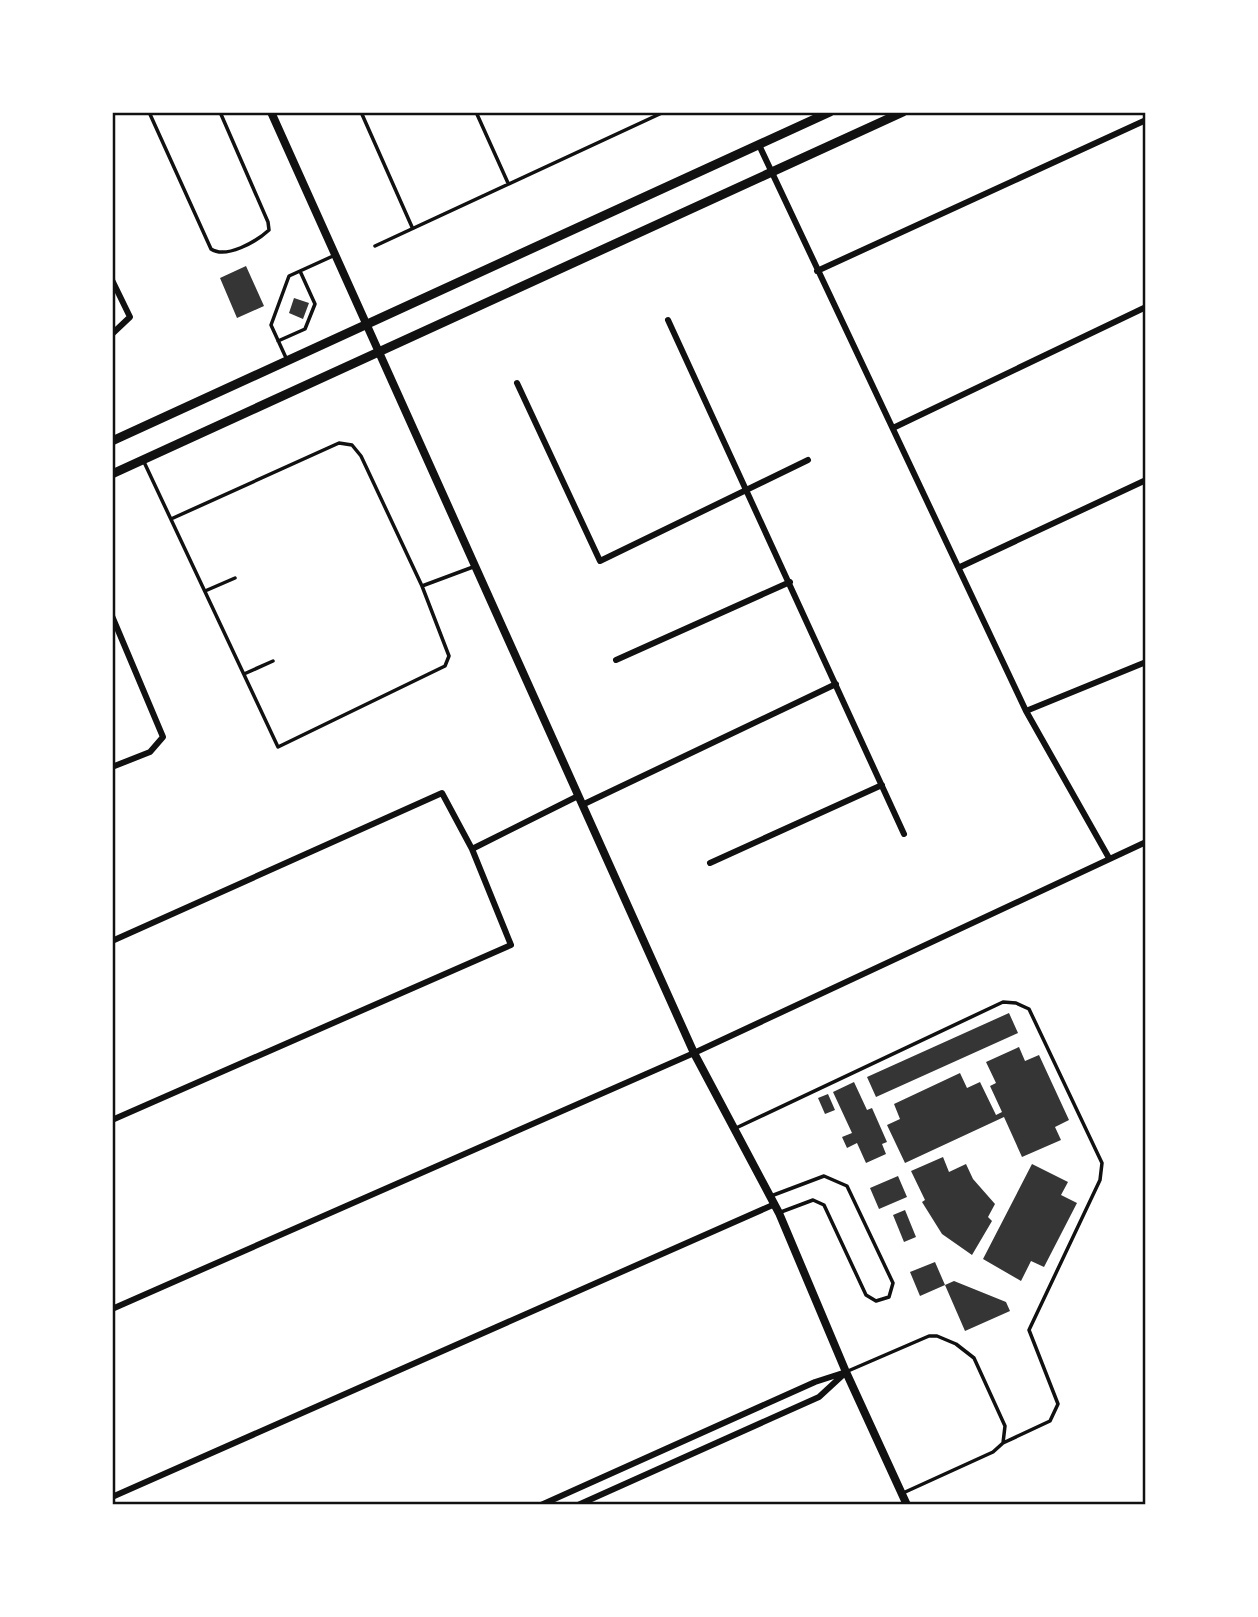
<svg xmlns="http://www.w3.org/2000/svg" width="1258" height="1617" viewBox="0 0 1258 1617" font-family="'Fira Sans',sans-serif">
  <style>
    .building { fill: #353535 }
    .lines { fill: none; stroke-linecap: round; stroke-linejoin: round }
    .service { stroke: #111; stroke-width: 3.5 }
    .minor { stroke: #111; stroke-width: 6 }
    .tertiary { stroke: #111; stroke-width: 8 }
    .secondary { stroke: #111; stroke-width: 9 }
    .neatline { fill: none; stroke: #111; stroke-width: 2.5 }
  </style>
  <rect width="100%" height="100%" fill="#fff"/>
  <path class="building" d="M 246,266 L 264,306 L 237,318 L 220,278 Z
    M 294,298 L 309,303 L 303,319 L 289,313 Z
    M 1009,1013 L 1018,1033 L 876,1097 L 867,1077 Z
    M 1019,1047 L 1025,1061 L 1039,1055 L 1069,1120 L 1055,1127 L 1061,1140 L 1022,1157 L 1004,1117 L 905,1163 L 887,1125 L 900,1119 L 894,1104 L 960,1073 L 967,1088 L 980,1082 L 996,1115 L 1002,1112 L 990,1086 L 996,1083 L 986,1062 Z
    M 854,1082 L 867,1110 L 872,1108 L 887,1142 L 882,1144 L 886,1154 L 866,1163 L 857,1143 L 847,1148 L 842,1137 L 852,1133 L 833,1092 Z
    M 828,1094 L 835,1110 L 825,1114 L 818,1098 Z
    M 943,1157 L 949,1172 L 966,1164 L 973,1179 L 995,1204 L 988,1217 L 992,1221 L 972,1255 L 942,1234 L 922,1202 L 925,1200 L 911,1171 Z
    M 1032,1164 L 1068,1182 L 1061,1195 L 1077,1203 L 1044,1267 L 1031,1261 L 1021,1281 L 983,1259 Z
    M 898,1176 L 907,1197 L 879,1209 L 870,1188 Z
    M 905,1210 L 916,1237 L 904,1242 L 893,1215 Z
    M 935,1262 L 945,1285 L 920,1296 L 910,1272 Z
    M 954,1281 L 1006,1302 L 1010,1311 L 965,1331 L 945,1285 Z"/>
  <g class="lines">
    <path class="service" d="M 149,112 L 211,249 C 226,259 256,242 269,230 L 268,222 L 220,112
      M 361,112 L 412,227
      M 476,112 L 508,183
      M 375,246 L 664,112
      M 278,341 L 305,329 L 315,304 L 300,271
      M 287,360 L 271,325 L 289,276 L 333,256
      M 144,462 L 278,747 L 445,666 L 449,656 L 422,586 L 473,567
      M 171,519 L 339,443 L 352,445 L 361,456 L 422,586
      M 205,591 L 235,578
      M 244,674 L 273,661
      M 736,1128 L 1003,1002 L 1016,1003 L 1029,1009 L 1102,1163 L 1100,1180 L 1029,1330 L 1058,1404 L 1050,1421 L 1003,1443
      M 771,1196 L 824,1176 L 847,1186 L 893,1283 L 889,1297 L 876,1301 L 866,1295 L 824,1205 L 813,1200 L 781,1212
      M 848,1371 L 929,1336 L 937,1336 L 956,1344 L 974,1358 L 1005,1426 L 1003,1443 L 993,1452 L 903,1493"/>
    <path class="minor" d="M 759,145 L 1026,711 L 1109,858
      M 817,271 L 1146,120
      M 112,280 L 130,317 L 112,334
      M 668,320 L 904,834
      M 517,383 L 600,561 L 808,460
      M 893,428 L 1146,307
      M 960,567 L 1146,480
      M 112,616 L 163,737 L 150,752 L 112,767
      M 616,660 L 790,582
      M 1026,711 L 1146,662
      M 582,805 L 836,684
      M 472,849 L 578,796
      M 710,863 L 882,785
      M 112,941 L 442,793 L 472,849 L 511,945 L 112,1120
      M 112,1309 L 694,1053 L 1146,842
      M 112,1497 L 775,1204
      M 541,1505 L 815,1382 L 846,1372
      M 578,1505 L 819,1397 L 845,1373"/>
    <path class="tertiary" d="M 271,112 L 694,1053 L 779,1213 L 846,1372 L 907,1505"/>
    <path class="secondary" d="M 112,441 L 830,112
      M 112,474 L 903,112"/>
  </g>
  <rect width="1258" height="1617" fill="none" stroke="#ffffff" stroke-width="228"/>
  <rect x="114" y="114" width="1030" height="1389" class="neatline"/>
</svg>
